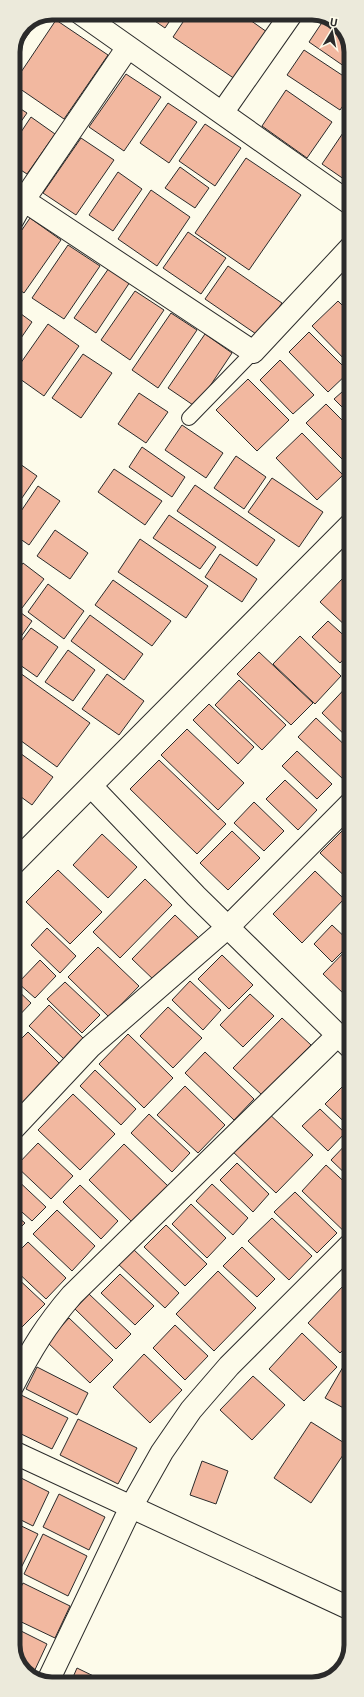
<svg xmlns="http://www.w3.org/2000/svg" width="364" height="1697" viewBox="0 0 364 1697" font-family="Roboto,sans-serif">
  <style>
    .building { fill: #f2b8a0; stroke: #2b2b2b }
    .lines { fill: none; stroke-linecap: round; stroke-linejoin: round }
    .service-casing { stroke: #2b2b2b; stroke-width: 16 }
    .minor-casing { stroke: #2b2b2b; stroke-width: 24 }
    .service { stroke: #fdfbea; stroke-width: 14 }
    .minor { stroke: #fdfbea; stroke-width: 22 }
    .rim { fill: none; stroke: #2b2b2b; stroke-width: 5 }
  </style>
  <rect width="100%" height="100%" fill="#fdfbea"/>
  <path class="building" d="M 143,13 L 175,13 L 165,28 Z
    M 189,13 L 240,13 L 267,32 L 235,79 L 173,37 Z
    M 259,13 L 275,13 L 270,21 Z
    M 325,18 L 339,24 L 351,47 L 351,71 L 309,42 Z
    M 39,19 L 13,56 L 25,24 Z
    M 56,20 L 108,55 L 64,119 L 13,84 Z
    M 304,50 L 351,81 L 351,94 L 340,110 L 287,75 Z
    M 126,74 L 161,97 L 124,151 L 89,127 Z
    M 286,90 L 332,122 L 307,158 L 262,126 Z
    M 168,103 L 197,122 L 169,163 L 140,143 Z
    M 13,104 L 27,113 L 13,133 Z
    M 31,117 L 55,134 L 27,174 L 13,165 L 13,144 Z
    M 351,121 L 351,184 L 322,164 Z
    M 205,124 L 241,148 L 215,186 L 179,161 Z
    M 81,138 L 114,160 L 76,215 L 43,193 Z
    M 246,158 L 301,195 L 249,270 L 195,233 Z
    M 180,167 L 209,188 L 195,208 L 165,188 Z
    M 118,172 L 142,189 L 113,231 L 89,215 Z
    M 151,190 L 190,217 L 157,266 L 118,239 Z
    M 30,218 L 61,240 L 24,293 L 13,285 L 13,243 Z
    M 188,232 L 226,258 L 201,294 L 163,268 Z
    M 68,245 L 100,266 L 64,319 L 32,298 Z
    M 228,266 L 282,303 L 259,336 L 205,299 Z
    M 109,268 L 130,282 L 96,333 L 74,318 Z
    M 351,278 L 351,296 L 342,287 Z
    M 135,291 L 164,310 L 130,360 L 101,340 Z
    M 338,301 L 351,314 L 349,364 L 312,326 Z
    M 13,308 L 32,322 L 21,338 L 13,332 Z
    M 171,313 L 197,330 L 158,388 L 132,370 Z
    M 48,324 L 79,346 L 44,396 L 13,374 Z
    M 309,332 L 349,372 L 328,392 L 289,352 Z
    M 205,334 L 232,353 L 196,407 L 168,388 Z
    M 83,354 L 112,373 L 81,418 L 52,398 Z
    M 280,360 L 314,395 L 293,414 L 260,380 Z
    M 248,379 L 289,420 L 257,451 L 216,410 Z
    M 351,384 L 351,416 L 334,399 Z
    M 139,393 L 168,412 L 146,443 L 118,424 Z
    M 326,404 L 351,429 L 351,468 L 306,423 Z
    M 182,425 L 223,453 L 206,478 L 165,450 Z
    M 302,433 L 343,475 L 317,500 L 276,458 Z
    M 142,447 L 185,477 L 172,497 L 129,467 Z
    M 236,456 L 266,477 L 244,509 L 214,488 Z
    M 13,459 L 37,476 L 13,511 Z
    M 114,469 L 162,501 L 145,525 L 98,492 Z
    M 272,478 L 323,512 L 299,547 L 248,512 Z
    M 195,485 L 275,540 L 257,566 L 177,511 Z
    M 38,486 L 60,501 L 29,545 L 13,534 L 13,523 Z
    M 169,515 L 216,547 L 200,569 L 153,538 Z
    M 55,530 L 88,553 L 70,579 L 37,556 Z
    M 140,539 L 208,586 L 186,618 L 118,572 Z
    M 220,554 L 257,579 L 242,602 L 205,577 Z
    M 23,563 L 44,579 L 22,608 L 13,601 L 13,577 Z
    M 343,578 L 351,586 L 351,625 L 348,628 L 320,602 Z
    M 113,580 L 171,621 L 152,646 L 95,605 Z
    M 48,584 L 84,611 L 64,639 L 28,612 Z
    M 13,607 L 32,621 L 13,648 Z
    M 90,615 L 143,654 L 124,680 L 71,641 Z
    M 328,621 L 351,642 L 351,651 L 340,663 L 312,637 Z
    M 31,628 L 58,647 L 37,677 L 13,660 L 13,652 Z
    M 300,636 L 341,676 L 315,704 L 273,664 Z
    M 68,650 L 95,670 L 73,701 L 45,682 Z
    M 259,652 L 313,703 L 291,725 L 237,674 Z
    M 13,668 L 90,723 L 57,767 L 13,735 Z
    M 107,674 L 144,701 L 119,735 L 82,709 Z
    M 239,680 L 286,725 L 262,750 L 215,705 Z
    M 351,682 L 351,741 L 322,713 Z
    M 209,704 L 254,747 L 238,764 L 193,720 Z
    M 316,718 L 351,751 L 351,771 L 343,779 L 298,737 Z
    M 187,729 L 244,783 L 218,810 L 161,755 Z
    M 13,748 L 53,777 L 32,805 L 13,791 Z
    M 297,751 L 332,784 L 317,799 L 282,766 Z
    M 159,760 L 226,824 L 197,854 L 130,789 Z
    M 285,780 L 317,810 L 298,830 L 266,799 Z
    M 254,802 L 284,831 L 264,851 L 234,823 Z
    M 351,822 L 351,882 L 320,853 Z
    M 232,831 L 260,858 L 228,890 L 200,863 Z
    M 102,834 L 137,867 L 108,898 L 73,865 Z
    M 58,870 L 102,912 L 70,944 L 26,902 Z
    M 315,871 L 344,899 L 302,943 L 273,914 Z
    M 145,879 L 172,905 L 120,958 L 93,932 Z
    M 175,915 L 199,938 L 156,982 L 132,959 Z
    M 332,925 L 351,943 L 332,962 L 314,944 Z
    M 47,928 L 76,956 L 60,973 L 31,945 Z
    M 351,945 L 351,989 L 345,995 L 323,974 Z
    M 98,947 L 139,986 L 109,1017 L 68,977 Z
    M 222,955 L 253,985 L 229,1009 L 198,979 Z
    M 40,960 L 56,976 L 35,998 L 18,983 Z
    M 190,981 L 221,1010 L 203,1030 L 172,1000 Z
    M 65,982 L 100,1015 L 82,1033 L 47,999 Z
    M 13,986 L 31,1003 L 13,1022 Z
    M 250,994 L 274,1016 L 243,1047 L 220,1025 Z
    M 49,1005 L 84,1039 L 64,1059 L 29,1026 Z
    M 168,1007 L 202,1038 L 173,1068 L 140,1036 Z
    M 282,1018 L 311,1045 L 262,1095 L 233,1068 Z
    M 28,1032 L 63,1067 L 25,1107 L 13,1096 L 13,1047 Z
    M 128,1034 L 173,1078 L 144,1108 L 99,1064 Z
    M 205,1052 L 254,1099 L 234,1120 L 185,1073 Z
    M 95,1070 L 136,1109 L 121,1125 L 80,1086 Z
    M 351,1078 L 351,1128 L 325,1104 Z
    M 185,1086 L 225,1125 L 198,1153 L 157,1115 Z
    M 73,1094 L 115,1134 L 80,1170 L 38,1130 Z
    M 320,1109 L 345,1133 L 328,1151 L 302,1126 Z
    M 266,1111 L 313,1155 L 276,1193 L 230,1149 Z
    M 149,1114 L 190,1153 L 172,1172 L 131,1133 Z
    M 351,1139 L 351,1179 L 331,1160 Z
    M 38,1143 L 73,1176 L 51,1199 L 16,1166 Z
    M 124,1144 L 168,1186 L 133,1223 L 89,1180 Z
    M 237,1163 L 269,1194 L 253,1212 L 220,1180 Z
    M 326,1165 L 351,1188 L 350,1237 L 302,1191 Z
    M 13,1176 L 46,1207 L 32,1221 L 13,1204 Z
    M 212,1184 L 248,1218 L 233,1235 L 196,1201 Z
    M 80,1185 L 118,1221 L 101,1239 L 63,1202 Z
    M 295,1192 L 337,1233 L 317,1253 L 274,1212 Z
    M 191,1204 L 226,1238 L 207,1258 L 172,1224 Z
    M 57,1210 L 95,1246 L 72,1271 L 33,1234 Z
    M 13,1213 L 25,1223 L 13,1235 Z
    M 272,1218 L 312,1256 L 289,1280 L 248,1241 Z
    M 166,1225 L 207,1264 L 185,1286 L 144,1247 Z
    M 28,1242 L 66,1278 L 46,1299 L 13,1268 L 13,1257 Z
    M 242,1247 L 275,1279 L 257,1297 L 223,1266 Z
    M 132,1248 L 179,1293 L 165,1308 L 117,1263 Z
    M 218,1271 L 256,1308 L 214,1351 L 176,1314 Z
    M 13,1274 L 45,1304 L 22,1327 L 13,1319 Z
    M 120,1274 L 154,1306 L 135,1325 L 101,1293 Z
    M 343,1286 L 351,1293 L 351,1342 L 340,1353 L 308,1323 Z
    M 89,1294 L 131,1334 L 116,1349 L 75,1309 Z
    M 69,1318 L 113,1360 L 90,1383 L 47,1342 Z
    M 175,1325 L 208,1356 L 185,1380 L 153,1348 Z
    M 302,1333 L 337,1367 L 304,1401 L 269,1369 Z
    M 144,1354 L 182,1390 L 150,1423 L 113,1387 Z
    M 347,1360 L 351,1362 L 351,1412 L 325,1398 Z
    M 37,1367 L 88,1393 L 77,1415 L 26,1389 Z
    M 253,1376 L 285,1405 L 252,1440 L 220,1410 Z
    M 19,1394 L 68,1418 L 52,1449 L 13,1430 L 13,1404 Z
    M 78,1419 L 137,1448 L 118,1484 L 60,1455 Z
    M 311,1422 L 349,1446 L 311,1503 L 274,1478 Z
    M 202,1461 L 228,1471 L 216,1504 L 190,1495 Z
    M 13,1474 L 49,1492 L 33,1526 L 13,1516 Z
    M 59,1494 L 105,1517 L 89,1550 L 43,1527 Z
    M 13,1522 L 38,1534 L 13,1584 Z
    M 43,1534 L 87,1556 L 68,1596 L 24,1574 Z
    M 23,1583 L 70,1606 L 55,1638 L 13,1618 L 13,1602 Z
    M 13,1627 L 47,1644 L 33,1674 L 23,1669 L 13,1650 Z
    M 77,1668 L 110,1684 L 70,1684 Z"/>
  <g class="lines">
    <g class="service-casing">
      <path id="service" d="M 189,418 L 253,352"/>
    </g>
    <g class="minor-casing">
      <path id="minor" d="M 80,13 L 351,204
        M 222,113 L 292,13
        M 13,193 L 253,352 L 351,247
        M 13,219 L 23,201 L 128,47
        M 91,786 L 196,896 L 351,1048
        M 13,864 L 351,524
        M 13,1129 L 90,1047 L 228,927 L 351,803
        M 13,1385 C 31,1350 46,1325 72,1295 L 338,1035
        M 13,1452 L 351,1609
        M 47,1683 L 131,1507 L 162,1452 L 191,1410 L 229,1366 L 351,1244"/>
    </g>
    <use href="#service" class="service"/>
    <use href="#minor" class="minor"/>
  </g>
  <path d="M0 0H364V1697H0ZM52 20H312A32 32 0 0 1 344 52V1645A32 32 0 0 1 312 1677H52A32 32 0 0 1 20 1645V52A32 32 0 0 1 52 20Z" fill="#eceadb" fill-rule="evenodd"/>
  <path class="rim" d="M52 20H312A32 32 0 0 1 344 52V1645A32 32 0 0 1 312 1677H52A32 32 0 0 1 20 1645V52A32 32 0 0 1 52 20Z"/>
  <g transform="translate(332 32) rotate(10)" stroke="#fdfbea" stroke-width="3" paint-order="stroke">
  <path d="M0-3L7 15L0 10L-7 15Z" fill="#2b2b2b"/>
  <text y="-6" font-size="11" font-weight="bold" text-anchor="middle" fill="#2b2b2b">U</text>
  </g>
</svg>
